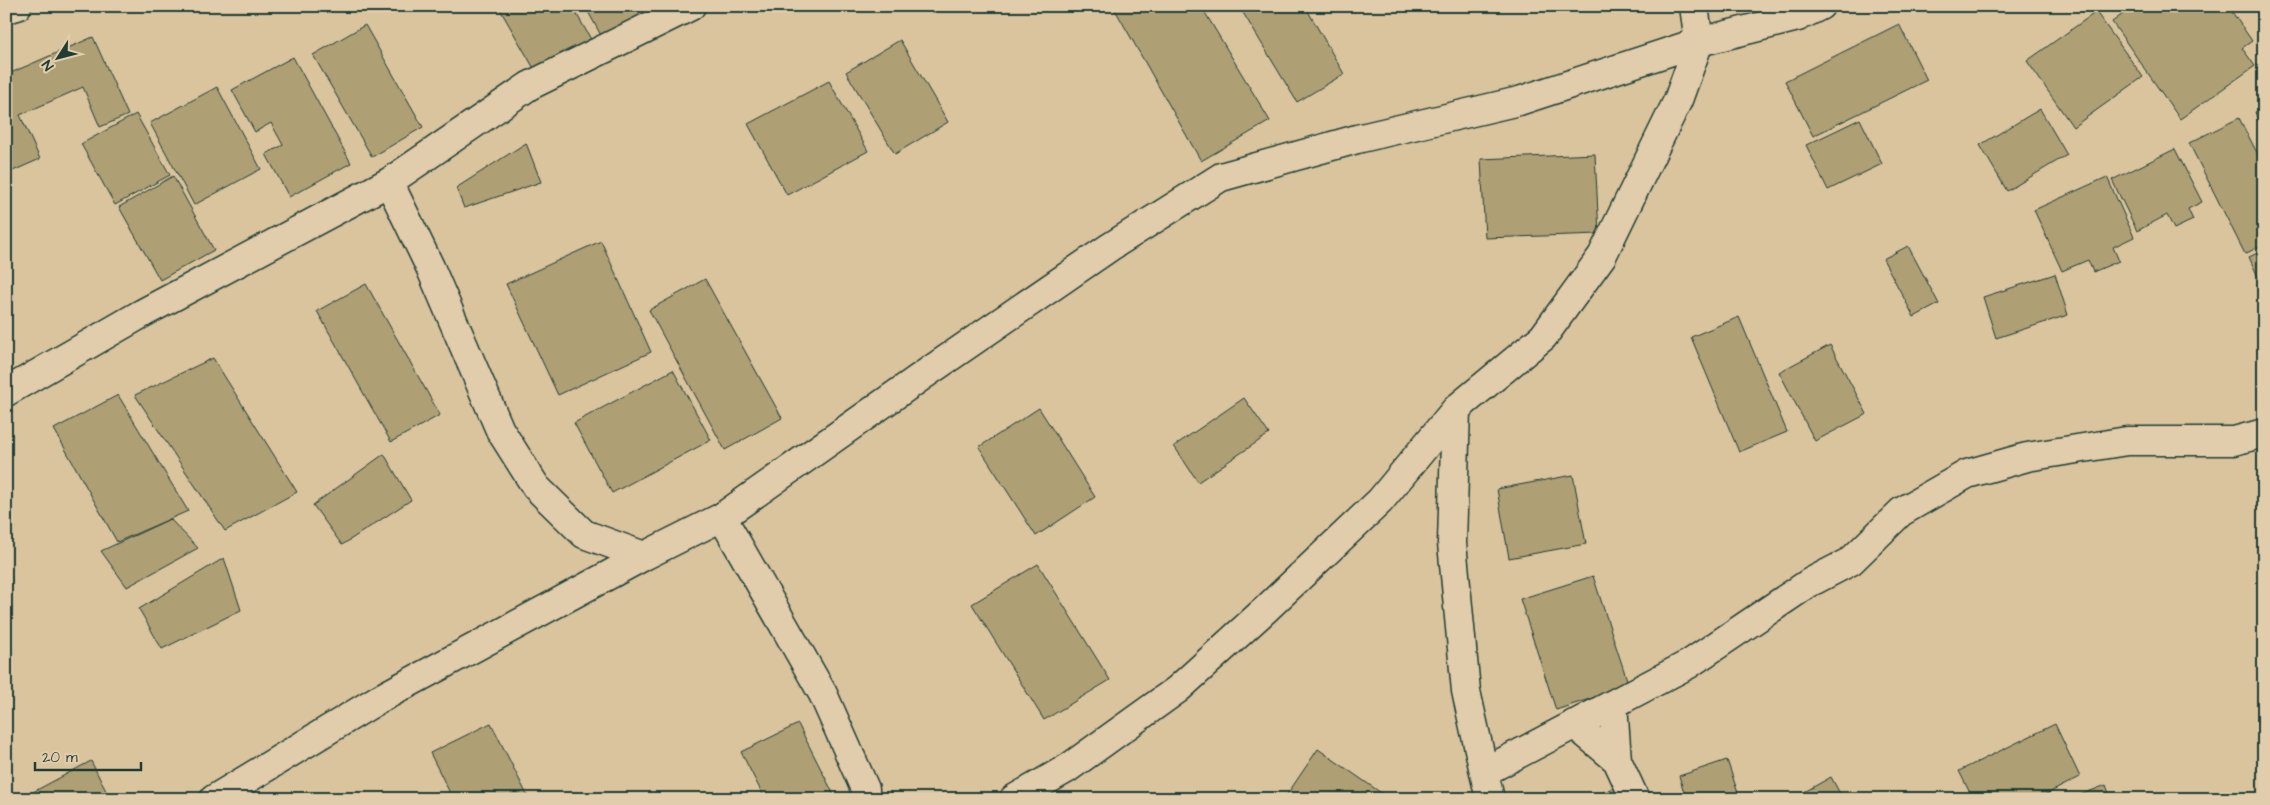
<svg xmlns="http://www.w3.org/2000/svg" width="2270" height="805" viewBox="0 0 2270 805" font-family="'Architects Daughter',sans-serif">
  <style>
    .building { fill: #ae9f75; stroke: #1f3d34 }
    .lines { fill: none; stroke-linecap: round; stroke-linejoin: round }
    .minor-casing { stroke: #1f3d34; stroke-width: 31 }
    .minor { stroke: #e1ccab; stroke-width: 28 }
  </style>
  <rect width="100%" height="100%" fill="#dac49e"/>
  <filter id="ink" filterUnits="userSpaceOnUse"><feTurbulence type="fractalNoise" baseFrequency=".02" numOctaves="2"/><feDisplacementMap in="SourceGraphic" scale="10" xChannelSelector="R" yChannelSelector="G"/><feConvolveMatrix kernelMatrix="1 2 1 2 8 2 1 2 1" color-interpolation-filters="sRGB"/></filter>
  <g filter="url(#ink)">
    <path class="building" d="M 498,6 L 572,6 L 592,41 L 536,72 Z
      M 585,6 L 660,6 L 603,39 Z
      M 1113,6 L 1201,6 L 1270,121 L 1201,161 Z
      M 1239,6 L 1305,6 L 1344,74 L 1297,102 Z
      M 2134,6 L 2228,6 L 2252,41 L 2242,48 L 2255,66 L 2180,119 L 2112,22 Z
      M 2096,12 L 2143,77 L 2073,127 L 2027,61 Z
      M 1899,24 L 1927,80 L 1813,136 L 1785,81 Z
      M 365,25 L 423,127 L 372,157 L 313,55 Z
      M 93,37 L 128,115 L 100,127 L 83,87 L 20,115 L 40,159 L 6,174 L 6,75 Z
      M 900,40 L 948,122 L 895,154 L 846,72 Z
      M 293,57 L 351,163 L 289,197 L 266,154 L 283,145 L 271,123 L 255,132 L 232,90 Z
      M 829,81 L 868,151 L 787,195 L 748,124 Z
      M 217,87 L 261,169 L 194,205 L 150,123 Z
      M 2040,109 L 2067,155 L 2007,191 L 1980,145 Z
      M 2264,109 L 2264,136 L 2255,112 Z
      M 136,114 L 170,175 L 115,205 L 81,144 Z
      M 2239,118 L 2264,166 L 2264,244 L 2245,254 L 2189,143 Z
      M 1860,119 L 1882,164 L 1828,190 L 1806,145 Z
      M 526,143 L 541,182 L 464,208 L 456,188 Z
      M 2175,149 L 2202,202 L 2188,209 L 2193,220 L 2174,229 L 2167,215 L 2137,231 L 2112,180 Z
      M 1595,154 L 1599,234 L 1485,238 L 1481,159 Z
      M 173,176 L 214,250 L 160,280 L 119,207 Z
      M 2107,177 L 2134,237 L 2113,247 L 2119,261 L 2093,272 L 2088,260 L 2062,271 L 2034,210 Z
      M 601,241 L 651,352 L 558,395 L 506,284 Z
      M 1908,246 L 1939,304 L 1914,317 L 1883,259 Z
      M 2264,250 L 2264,290 L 2249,257 Z
      M 2055,274 L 2068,315 L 1996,338 L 1983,297 Z
      M 705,279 L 782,418 L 725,450 L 649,310 Z
      M 366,284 L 440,415 L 391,442 L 317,311 Z
      M 1739,317 L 1787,432 L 1739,452 L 1691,337 Z
      M 1830,345 L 1867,414 L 1815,441 L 1779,372 Z
      M 213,358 L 297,492 L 225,531 L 135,395 Z
      M 673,370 L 711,440 L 612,493 L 574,423 Z
      M 118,395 L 188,511 L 117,542 L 54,429 Z
      M 1244,398 L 1269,434 L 1198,482 L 1174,446 Z
      M 1039,408 L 1095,497 L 1036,536 L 979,447 Z
      M 384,454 L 411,500 L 342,545 L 313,505 Z
      M 1573,475 L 1586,544 L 1509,558 L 1497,489 Z
      M 170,519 L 198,548 L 127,587 L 101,551 Z
      M 224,558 L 241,610 L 162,649 L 139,609 Z
      M 1038,564 L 1110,680 L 1044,720 L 972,604 Z
      M 1593,576 L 1629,686 L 1556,710 L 1520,599 Z
      M 491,723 L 529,799 L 453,799 L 430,753 Z
      M 798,724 L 836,799 L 765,799 L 741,752 Z
      M 2055,724 L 2080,777 L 2037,799 L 1973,799 L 1959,771 Z
      M 1318,749 L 1387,797 L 1386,799 L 1284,799 Z
      M 1727,760 L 1740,799 L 1686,799 L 1679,776 Z
      M 91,761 L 110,799 L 20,799 Z
      M 1831,777 L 1843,799 L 1792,799 Z
      M 1621,785 L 1626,799 L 1587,799 Z
      M 2106,785 L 2111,799 L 2070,799 Z"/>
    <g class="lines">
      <g class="minor-casing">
        <path id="minor" d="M 6,9 L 17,6
          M 389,182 L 430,267 L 500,430 L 536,487 L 584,534 L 644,556
          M 6,392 L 143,313 L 389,182 L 529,86 L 691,6
          M 1456,409 L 1452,543 L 1466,691 L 1490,799
          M 722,517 L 823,694 L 865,789 L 865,799
          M 1613,704 L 1617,760 L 1635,799
          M 1574,724 L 1617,760
          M 1484,772 L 1689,664 L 1809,583 L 1851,561 L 1901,512 L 1967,474 L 2027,457 L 2127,441 L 2234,441 L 2264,433
          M 214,799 L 379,699 L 644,556 L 722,517 L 925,374 L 1110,247 L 1221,177 L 1357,139 L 1519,101 L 1699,42 L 1798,17 L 1820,6
          M 1014,799 L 1068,768 L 1178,689 L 1265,610 L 1380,501 L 1456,409 L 1543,337 L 1602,256 L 1678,100 L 1699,42 L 1694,6"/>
      </g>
      <use href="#minor" class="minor"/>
    </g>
  </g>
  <rect width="2270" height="805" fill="none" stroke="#e1ccab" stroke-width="25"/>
  <rect x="12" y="12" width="2245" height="780" fill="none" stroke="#1f3d34" stroke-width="2" filter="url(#ink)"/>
  <g transform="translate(58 58) rotate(234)" stroke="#e1ccab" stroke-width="4" paint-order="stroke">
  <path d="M0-4L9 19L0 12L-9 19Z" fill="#1f3d34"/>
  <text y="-8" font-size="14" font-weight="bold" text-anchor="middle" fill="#1f3d34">N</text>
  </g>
  <path d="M35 762v8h106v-8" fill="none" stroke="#1f3d34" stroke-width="2.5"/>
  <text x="42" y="762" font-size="15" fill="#1f3d34" stroke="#e1ccab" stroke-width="4" paint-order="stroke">20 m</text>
</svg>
